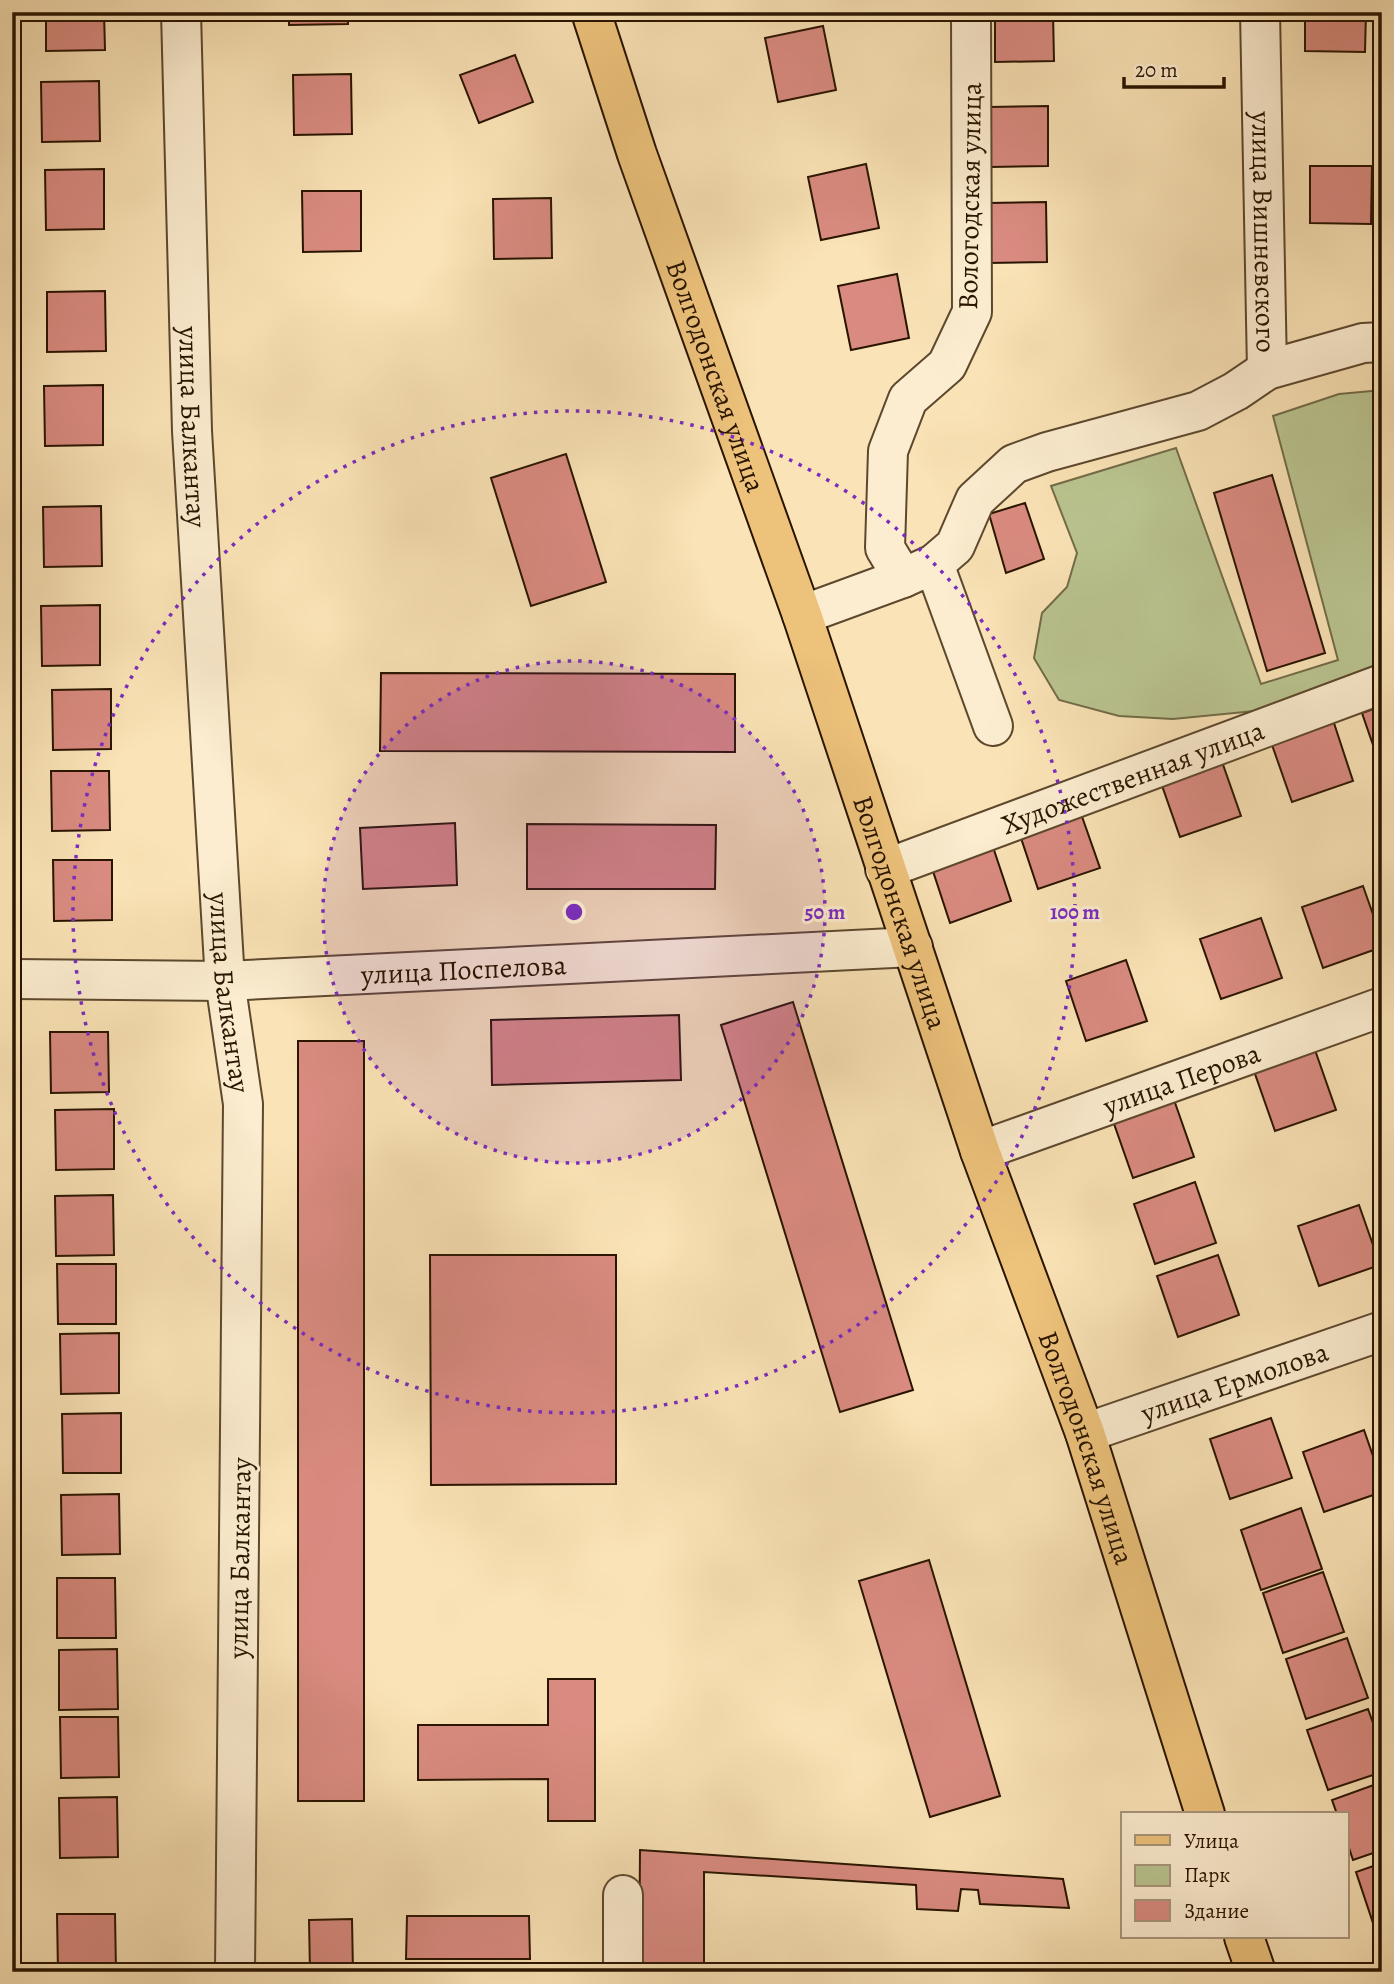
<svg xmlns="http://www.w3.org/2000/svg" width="1394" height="1984" viewBox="0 0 1394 1984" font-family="Alegreya,serif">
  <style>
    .green { fill: #bac591; stroke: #726c48; stroke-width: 2 }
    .building { fill: #da8b81; stroke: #291400; stroke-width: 2 }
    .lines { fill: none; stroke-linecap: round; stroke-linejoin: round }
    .minor-casing { stroke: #5d482e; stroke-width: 42 }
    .tertiary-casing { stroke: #5d482e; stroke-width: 42 }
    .primary-casing { stroke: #291400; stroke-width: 42 }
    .minor { stroke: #fcedd0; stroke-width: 38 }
    .tertiary { stroke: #fcedd0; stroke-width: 38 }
    .primary { stroke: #edc27b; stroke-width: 38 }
    .ring { fill: none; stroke: #7b2cbf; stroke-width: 3.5; stroke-dasharray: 3.5 7 }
    .labels { text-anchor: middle; stroke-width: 6; stroke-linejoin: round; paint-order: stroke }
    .street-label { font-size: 28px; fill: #291400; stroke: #fcedd0 }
    .centre { fill: #7b2cbf; stroke: #fcedd0; stroke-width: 3.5 }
    .ring-label { font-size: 21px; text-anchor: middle; font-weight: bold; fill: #7b2cbf; stroke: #fcedd0; stroke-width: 6; stroke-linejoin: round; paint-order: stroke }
  </style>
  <rect width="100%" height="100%" fill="#fae3b6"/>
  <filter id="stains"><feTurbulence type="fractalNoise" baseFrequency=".00286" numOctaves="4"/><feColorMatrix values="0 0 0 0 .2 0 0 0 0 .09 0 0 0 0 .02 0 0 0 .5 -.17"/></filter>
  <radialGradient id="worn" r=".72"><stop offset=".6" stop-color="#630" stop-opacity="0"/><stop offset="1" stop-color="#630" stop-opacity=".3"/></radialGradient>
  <path class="green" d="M 1382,390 L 1382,666 L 1265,710 L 1173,719 L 1119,716 L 1059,700 L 1034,658 L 1042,613 L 1067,587 L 1077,553 L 1051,486 L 1176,448 L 1261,684 L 1338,660 L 1273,416 L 1339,394 Z"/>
  <path class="building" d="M 46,12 L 104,12 L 105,50 L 46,51 Z
    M 289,12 L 348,12 L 348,24 L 289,25 Z
    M 995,12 L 1053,12 L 1054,61 L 995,62 Z
    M 1305,12 L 1366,12 L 1365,52 L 1305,51 Z
    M 823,26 L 836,90 L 778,102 L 765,38 Z
    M 515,55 L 533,102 L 479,123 L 460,75 Z
    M 351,74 L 352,134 L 294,135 L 293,75 Z
    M 99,81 L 100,141 L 42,142 L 41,82 Z
    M 1048,106 L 1048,166 L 990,167 L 989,107 Z
    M 866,164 L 879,228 L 821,240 L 808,177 Z
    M 1310,166 L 1372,166 L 1371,224 L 1310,223 Z
    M 104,169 L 104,229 L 46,230 L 45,170 Z
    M 302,191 L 361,191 L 361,251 L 303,252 Z
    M 551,198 L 552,258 L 494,259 L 493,199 Z
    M 1046,202 L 1047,262 L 988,263 L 988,203 Z
    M 897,274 L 909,338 L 851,350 L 838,286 Z
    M 105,291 L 106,351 L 47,352 L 47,292 Z
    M 103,385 L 103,445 L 45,446 L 44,386 Z
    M 566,454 L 606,582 L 531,606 L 491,478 Z
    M 1272,475 L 1325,653 L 1267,671 L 1214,493 Z
    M 1025,503 L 1044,559 L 1006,573 L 989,514 Z
    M 101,506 L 102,566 L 44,567 L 43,507 Z
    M 100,605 L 100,665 L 42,666 L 41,606 Z
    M 381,673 L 735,674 L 735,752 L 380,751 Z
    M 111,689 L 111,749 L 53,750 L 52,690 Z
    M 1382,706 L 1382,771 L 1362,713 Z
    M 1333,720 L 1353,781 L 1292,802 L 1271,742 Z
    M 1220,756 L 1241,816 L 1180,837 L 1159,777 Z
    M 51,771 L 109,771 L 110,830 L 52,831 Z
    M 1079,808 L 1100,868 L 1038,889 L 1018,829 Z
    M 455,823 L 457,885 L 363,889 L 360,828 Z
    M 527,824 L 716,825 L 715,889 L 527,889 Z
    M 991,841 L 1011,901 L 950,923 L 930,862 Z
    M 53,860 L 112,860 L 112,920 L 54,921 Z
    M 1363,886 L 1382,940 L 1382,947 L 1323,968 L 1302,907 Z
    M 1261,918 L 1282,978 L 1221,999 L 1200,939 Z
    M 1126,960 L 1147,1021 L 1086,1041 L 1066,981 Z
    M 793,1002 L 913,1390 L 840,1412 L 721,1025 Z
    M 679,1015 L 681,1080 L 492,1085 L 491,1020 Z
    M 50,1032 L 108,1032 L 109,1092 L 51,1093 Z
    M 298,1041 L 364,1041 L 364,1801 L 298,1801 Z
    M 1315,1050 L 1336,1110 L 1275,1131 L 1254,1071 Z
    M 1173,1097 L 1194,1157 L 1133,1178 L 1112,1118 Z
    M 114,1109 L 114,1169 L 56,1170 L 55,1110 Z
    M 1195,1182 L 1216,1243 L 1155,1264 L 1134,1204 Z
    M 113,1195 L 114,1255 L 56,1256 L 55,1196 Z
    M 1359,1205 L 1380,1265 L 1319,1286 L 1298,1226 Z
    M 430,1255 L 616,1255 L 616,1484 L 431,1485 Z
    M 1218,1255 L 1239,1315 L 1178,1337 L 1157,1276 Z
    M 57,1264 L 116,1264 L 116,1324 L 58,1324 Z
    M 119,1333 L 119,1393 L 61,1394 L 60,1334 Z
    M 121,1413 L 121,1473 L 63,1473 L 62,1414 Z
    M 1271,1418 L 1292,1478 L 1230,1499 L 1210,1439 Z
    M 1364,1430 L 1382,1482 L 1382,1492 L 1324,1512 L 1303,1452 Z
    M 119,1494 L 120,1554 L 62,1555 L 61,1495 Z
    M 1301,1508 L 1322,1569 L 1261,1590 L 1241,1530 Z
    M 929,1560 L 1000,1796 L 930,1817 L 859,1581 Z
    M 1323,1572 L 1344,1632 L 1283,1653 L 1263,1593 Z
    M 57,1578 L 115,1578 L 116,1638 L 57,1638 Z
    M 1347,1638 L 1368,1698 L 1306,1719 L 1286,1659 Z
    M 117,1649 L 118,1709 L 59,1710 L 59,1650 Z
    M 548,1679 L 595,1679 L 595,1821 L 548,1821 L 548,1779 L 418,1780 L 418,1725 L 548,1725 Z
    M 1368,1709 L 1382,1748 L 1382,1772 L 1328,1790 L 1307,1730 Z
    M 60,1717 L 118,1717 L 119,1777 L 61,1778 Z
    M 1382,1782 L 1382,1850 L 1353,1860 L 1347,1842 L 1347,1814 L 1337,1814 L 1332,1800 Z
    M 117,1797 L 118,1857 L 60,1858 L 59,1798 Z
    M 640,1850 L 1063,1879 L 1069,1908 L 980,1904 L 978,1890 L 961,1889 L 958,1911 L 917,1909 L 916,1885 L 704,1872 L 704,1972 L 639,1972 Z
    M 1382,1863 L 1382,1930 L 1376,1932 L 1356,1872 Z
    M 57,1914 L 115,1914 L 116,1972 L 58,1972 Z
    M 407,1916 L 529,1916 L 530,1959 L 406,1959 Z
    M 352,1919 L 353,1972 L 310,1972 L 309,1920 Z"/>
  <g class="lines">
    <g class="minor-casing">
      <g id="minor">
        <path id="s1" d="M 181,12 L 192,431 L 225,981 L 243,1104 L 235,1972"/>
        <path id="s2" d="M 1260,12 L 1267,370"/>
        <path d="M 934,564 L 993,726"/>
        <path d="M 903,578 L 934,564 L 955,546 L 975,500 L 1014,464 L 1047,452 L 1198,411 L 1236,391 L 1267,370 L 1363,343 L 1382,342"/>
        <path d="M 802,615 L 903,578 L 885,548 L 888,451 L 908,399 L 947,365 L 972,312 L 971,12"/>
        <path id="s3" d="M 885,869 L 1382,684"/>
        <path id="s4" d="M 980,1151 L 1382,1007"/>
        <path id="s5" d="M 1085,1433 L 1382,1331"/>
        <path d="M 623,1895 L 623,1972"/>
      </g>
    </g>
    <g class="tertiary-casing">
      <g id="tertiary">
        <path id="s6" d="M 12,979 L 225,981 L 913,947"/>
      </g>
    </g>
    <g class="primary-casing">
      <g id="primary">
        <path id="s7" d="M 591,12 L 637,154 L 802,615 L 980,1151 L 1085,1433 L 1205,1814"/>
        <path d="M 1244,1937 L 1256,1972"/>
      </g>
    </g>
    <use href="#minor" class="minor"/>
    <use href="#tertiary" class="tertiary"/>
    <use href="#primary" class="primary"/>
  </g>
  <circle cx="574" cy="912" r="251" fill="#7b2cbf" fill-opacity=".12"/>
  <g class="ring">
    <circle cx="574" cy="912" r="251"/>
    <circle cx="574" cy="912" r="501"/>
  </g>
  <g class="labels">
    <g class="street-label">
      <text transform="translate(969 196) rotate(-89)" y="10">Вологодская улица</text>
      <text dy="10" stroke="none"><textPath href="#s2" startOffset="220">улица Вишневского</textPath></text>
      <text dy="10" stroke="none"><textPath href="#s7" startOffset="385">Волгодонская улица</textPath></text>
      <text dy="10" stroke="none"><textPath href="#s1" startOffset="415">улица Балкантау</textPath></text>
      <text dy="10" stroke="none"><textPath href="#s3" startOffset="264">Художественная улица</textPath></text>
      <text dy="10" stroke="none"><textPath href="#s7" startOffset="952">Волгодонская улица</textPath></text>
      <text dy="10" stroke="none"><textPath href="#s6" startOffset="452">улица Поспелова</textPath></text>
      <text dy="10" stroke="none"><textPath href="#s1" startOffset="982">улица Балкантау</textPath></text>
      <text dy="10" stroke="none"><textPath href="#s4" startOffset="214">улица Перова</textPath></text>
      <text dy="10" stroke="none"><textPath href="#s5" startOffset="158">улица Ермолова</textPath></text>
      <text dy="10" stroke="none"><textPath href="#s7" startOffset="1519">Волгодонская улица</textPath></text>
      <text transform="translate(239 1558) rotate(-89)" y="10">улица Балкантау</text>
    </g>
  </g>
  <circle cx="574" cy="912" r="10" class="centre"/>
  <g class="ring-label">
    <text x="825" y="919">50 m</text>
    <text x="1075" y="919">100 m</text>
  </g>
  <rect width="1394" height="1984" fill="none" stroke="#fae3b6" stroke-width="42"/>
  <rect x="14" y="14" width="1366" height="1956" fill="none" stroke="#291400" stroke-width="3.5"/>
  <rect x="21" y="21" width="1352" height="1942" fill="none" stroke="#291400" stroke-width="2"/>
  <rect x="1121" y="1812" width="228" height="126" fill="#fcedd0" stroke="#a8967d" stroke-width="2"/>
  <rect x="1135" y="1835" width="35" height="10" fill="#edc27b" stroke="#a8967d" stroke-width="2"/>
  <text x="1184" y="1848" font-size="21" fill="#291400">Улица</text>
  <rect x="1135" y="1865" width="35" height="21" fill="#bac591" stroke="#a8967d" stroke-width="2"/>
  <text x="1184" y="1882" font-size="21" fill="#291400">Парк</text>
  <rect x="1135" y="1900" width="35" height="21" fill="#da8b81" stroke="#a8967d" stroke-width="2"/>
  <text x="1184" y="1918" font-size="21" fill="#291400">Здание</text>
  <path d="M1124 77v10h100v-10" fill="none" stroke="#291400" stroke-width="3.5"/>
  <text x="1135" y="77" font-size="21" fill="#291400" stroke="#fcedd0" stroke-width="5" paint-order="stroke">20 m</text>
  <rect width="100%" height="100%" filter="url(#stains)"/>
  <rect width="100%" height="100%" fill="url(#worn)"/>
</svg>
